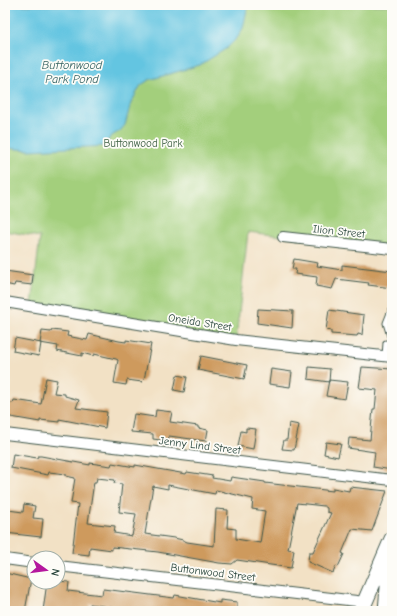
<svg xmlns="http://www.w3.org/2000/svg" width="397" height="616" viewBox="0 0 397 616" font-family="'Comic Neue',sans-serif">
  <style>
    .green { fill: #a3cf7c; stroke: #618658 }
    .water { fill: #63c5e1; stroke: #41818a }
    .building { fill: #ce9a5d; fill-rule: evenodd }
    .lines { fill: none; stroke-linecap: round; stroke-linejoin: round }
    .lane-casing { stroke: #3f564a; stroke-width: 7 }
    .street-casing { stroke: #3f564a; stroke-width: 12 }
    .primary-casing { stroke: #3f564a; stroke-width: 17 }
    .lane { stroke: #fff; stroke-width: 5 }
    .street { stroke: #fff; stroke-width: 10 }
    .primary { stroke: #fff; stroke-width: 15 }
    .labels { text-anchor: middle; stroke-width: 3.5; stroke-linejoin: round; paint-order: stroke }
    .park-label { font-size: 11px; fill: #406246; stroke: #fdfcf7 }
    .street-label { font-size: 11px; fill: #1f3d34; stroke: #fdfcf7 }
    .water-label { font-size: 12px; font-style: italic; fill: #305f5f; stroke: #fdfcf7 }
  </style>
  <rect width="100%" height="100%" fill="#fdfcf7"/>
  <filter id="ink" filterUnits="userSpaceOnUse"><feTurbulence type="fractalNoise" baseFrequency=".025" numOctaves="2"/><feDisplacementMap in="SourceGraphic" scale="8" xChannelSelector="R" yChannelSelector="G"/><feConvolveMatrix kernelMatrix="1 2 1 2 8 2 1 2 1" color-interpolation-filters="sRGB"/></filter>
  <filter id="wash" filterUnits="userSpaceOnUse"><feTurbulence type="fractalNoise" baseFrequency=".012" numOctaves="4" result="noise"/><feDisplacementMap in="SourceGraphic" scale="16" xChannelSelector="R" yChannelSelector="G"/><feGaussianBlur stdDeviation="0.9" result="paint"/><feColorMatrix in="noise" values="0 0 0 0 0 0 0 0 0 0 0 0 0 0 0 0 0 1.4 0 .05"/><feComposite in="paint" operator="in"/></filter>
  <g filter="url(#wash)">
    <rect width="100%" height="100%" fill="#f2e1c5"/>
    <path class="green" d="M 5,5 L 392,5 L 392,249 L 248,232 L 236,340 L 32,305 L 40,237 L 5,231 Z"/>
    <path class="water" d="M 5,5 L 248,5 L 243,28 L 238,37 L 227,48 L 200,65 L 149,80 L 141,85 L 131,103 L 125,125 L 120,131 L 110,137 L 105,146 L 30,150 L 5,148 Z"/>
    <g id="blocks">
      <path class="building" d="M 294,259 L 318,263 L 317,266 L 342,270 L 342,265 L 392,271 L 392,288 L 368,285 L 369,283 L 336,279 L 332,289 L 316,286 L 317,277 L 295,274 L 296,269 L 292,269 Z
        M 5,271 L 33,275 L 32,285 L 15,283 L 14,286 L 5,284 Z
        M 258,309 L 293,311 L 292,328 L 257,323 Z
        M 329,310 L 364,315 L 362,335 L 358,334 L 357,336 L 331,334 L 331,331 L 326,330 Z
        M 52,330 L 68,332 L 67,336 L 87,340 L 89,334 L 119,341 L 126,342 L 126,340 L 151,344 L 144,380 L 142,382 L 127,380 L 126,385 L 114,383 L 118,360 L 116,359 L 94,354 L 93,356 L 82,353 L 82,356 L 57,351 L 58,346 L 40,343 L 42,331 L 51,332 Z
        M 15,338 L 41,343 L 39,356 L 13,351 Z
        M 201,356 L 247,365 L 244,379 L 198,370 Z
        M 309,367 L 330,369 L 329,382 L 308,379 Z
        M 362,367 L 392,369 L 392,470 L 373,467 L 375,452 L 348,448 L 349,438 L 370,440 L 373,409 L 375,409 L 377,390 L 359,388 Z
        M 271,369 L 292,372 L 290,387 L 269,384 Z
        M 177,375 L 187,377 L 184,392 L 174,390 Z
        M 46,378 L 57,380 L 54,393 L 65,394 L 65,396 L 79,400 L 76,408 L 107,412 L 105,428 L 59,419 L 59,422 L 40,420 L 40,422 L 5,416 L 7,402 L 13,403 L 14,400 L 41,404 Z
        M 329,380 L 348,382 L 345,399 L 326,396 Z
        M 156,410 L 172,412 L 170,422 L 198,426 L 198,428 L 208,430 L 206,441 L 169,436 L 168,441 L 153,439 L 153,434 L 131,432 L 134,414 L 155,417 Z
        M 289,423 L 299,425 L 294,450 L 282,449 L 284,440 L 287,440 Z
        M 246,428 L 256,429 L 253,449 L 238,446 L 241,431 L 246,432 Z
        M 326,442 L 341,444 L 338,457 L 324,454 Z
        M 13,454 L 37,458 L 38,456 L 41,456 L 90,465 L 90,463 L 111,466 L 112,463 L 135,467 L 135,465 L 186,474 L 187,472 L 213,476 L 212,478 L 230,481 L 231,477 L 265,482 L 265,483 L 333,491 L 333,488 L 349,491 L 350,487 L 387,491 L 372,531 L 352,529 L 342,553 L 344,554 L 338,567 L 336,566 L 333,573 L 308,562 L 309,552 L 313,552 L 331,513 L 327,512 L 327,508 L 324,506 L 297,503 L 288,549 L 294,550 L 291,568 L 237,560 L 232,564 L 219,563 L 158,552 L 112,547 L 112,550 L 90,547 L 89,555 L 72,553 L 78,504 L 71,503 L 75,478 L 66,476 L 66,474 L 49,472 L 48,475 L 11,468 ZM 97,478 L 115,480 L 114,483 L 122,484 L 119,512 L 136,514 L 132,536 L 114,533 L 115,526 L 88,523 L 94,482 L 96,482 ZM 168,485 L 215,494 L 216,490 L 253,499 L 252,509 L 265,511 L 260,543 L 236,539 L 236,529 L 227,528 L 228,510 L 216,509 L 214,546 L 187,542 L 183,540 L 174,538 L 145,534 L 153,486 L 168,489 Z
        M 24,504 L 35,506 L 33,518 L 43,519 L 41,537 L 5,533 L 5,516 L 7,517 L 8,510 L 23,512 Z
        M 5,573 L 31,579 L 25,611 L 5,611 Z
        M 58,581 L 69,582 L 68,591 L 102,595 L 103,589 L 174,598 L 175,595 L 220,603 L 220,600 L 237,602 L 237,611 L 182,611 L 163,608 L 163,611 L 138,609 L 138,611 L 134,611 L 90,604 L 89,610 L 43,611 L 47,582 Z"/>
    </g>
  </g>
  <g filter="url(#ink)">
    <use href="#blocks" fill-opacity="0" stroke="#3f564a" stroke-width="1"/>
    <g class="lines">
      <g class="lane-casing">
        <path id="lane" d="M 392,308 L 386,323 L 390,336 L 392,337
          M 385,356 L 386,343 L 392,344"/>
      </g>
      <g class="street-casing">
        <path id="street" d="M 283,237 L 392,249
          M 5,302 L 236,340 L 392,357
          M 5,434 L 392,480
          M 5,559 L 34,563
          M 58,566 L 365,602"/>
      </g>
      <g class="primary-casing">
        <path id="primary" d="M 361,611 L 392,539
          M 386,611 L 391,552"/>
      </g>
      <use href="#lane" class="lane"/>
      <use href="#street" class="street"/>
      <use href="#primary" class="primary"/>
    </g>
  </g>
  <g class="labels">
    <g class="park-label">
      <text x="143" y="147">Buttonwood Park</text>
    </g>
    <g class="street-label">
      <text transform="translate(339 231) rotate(6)" y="4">Ilion Street</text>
      <text transform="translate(200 322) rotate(9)" y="4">Oneida Street</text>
      <text transform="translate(200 445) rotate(7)" y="4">Jenny Lind Street</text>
      <text transform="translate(213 572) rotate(7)" y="4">Buttonwood Street</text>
    </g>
    <g class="water-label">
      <text x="72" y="69">Buttonwood<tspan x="72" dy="14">Park Pond</tspan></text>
    </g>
  </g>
  <rect width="397" height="616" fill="none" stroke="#fdfcf7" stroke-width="20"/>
  <g transform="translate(46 570) rotate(104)"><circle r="19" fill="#fdfcf7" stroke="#a4b0a9"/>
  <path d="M0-3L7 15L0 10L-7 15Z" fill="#b5179e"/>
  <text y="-6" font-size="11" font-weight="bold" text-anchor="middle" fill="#1f3d34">N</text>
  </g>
</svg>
